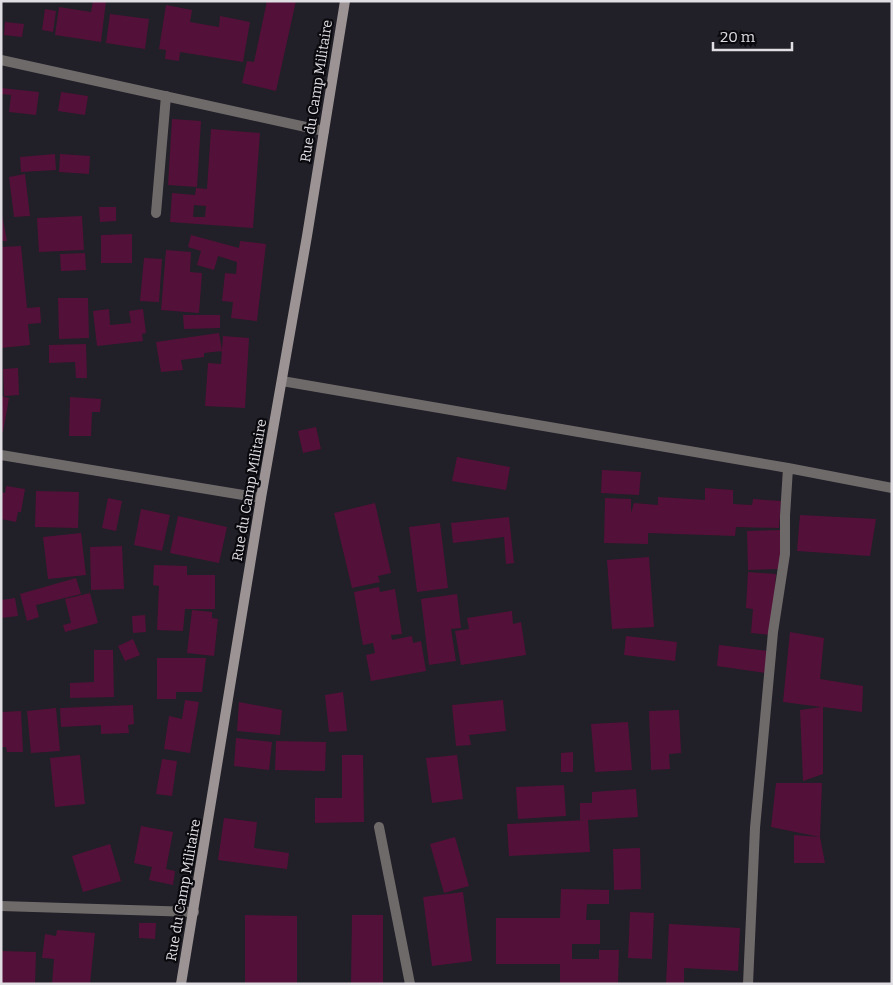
<svg xmlns="http://www.w3.org/2000/svg" width="893" height="985" viewBox="0 0 893 985" font-family="Bitter,serif">
  <style>
    .building { fill: #531139; fill-rule: evenodd }
    .lines { fill: none; stroke-linecap: round; stroke-linejoin: round }
    .lane { stroke: #6f6a6a; stroke-width: 10 }
    .street { stroke: #6f6a6a; stroke-width: 10 }
    .secondary { stroke: #9c9494; stroke-width: 10 }
    .labels { text-anchor: middle; stroke-width: 4.5; stroke-linejoin: round; paint-order: stroke }
    .street-label { font-size: 14px; fill: #e0dee3; stroke: #0a090d }
  </style>
  <rect width="100%" height="100%" fill="#211f27"/>
  <path class="building" d="M 93,1 L 106,1 L 101,42 L 55,35 L 59,7 L 91,12 Z
    M 267,1 L 296,1 L 276,91 L 242,83 L 247,61 L 254,62 Z
    M 166,5 L 192,10 L 190,22 L 219,27 L 220,16 L 250,22 L 243,62 L 180,52 L 179,61 L 165,59 L 166,50 L 159,49 Z
    M 45,9 L 56,11 L 53,32 L 42,30 Z
    M 110,14 L 149,19 L 145,49 L 106,43 Z
    M 5,22 L 24,24 L 22,37 L 4,35 Z
    M 1,88 L 39,92 L 36,115 L 9,112 L 11,95 L 1,94 Z
    M 61,92 L 88,96 L 85,115 L 58,111 Z
    M 172,119 L 201,121 L 197,187 L 168,185 Z
    M 211,129 L 260,133 L 253,228 L 170,222 L 172,193 L 195,195 L 196,188 L 207,189 ZM 194,205 L 206,206 L 205,217 L 193,217 Z
    M 55,154 L 56,170 L 21,172 L 20,157 Z
    M 60,154 L 90,156 L 89,174 L 59,172 Z
    M 25,174 L 30,216 L 14,217 L 9,177 Z
    M 99,207 L 116,207 L 116,221 L 100,222 Z
    M 1,210 L 7,241 L 1,241 Z
    M 82,216 L 84,250 L 39,252 L 37,218 Z
    M 132,234 L 132,263 L 101,263 L 101,235 Z
    M 191,235 L 239,248 L 240,241 L 266,244 L 257,321 L 231,318 L 233,302 L 222,301 L 225,273 L 236,274 L 237,262 L 218,256 L 214,270 L 197,265 L 201,251 L 188,247 Z
    M 21,246 L 27,308 L 40,307 L 41,323 L 28,324 L 30,345 L 1,348 L 1,247 Z
    M 166,250 L 191,252 L 190,272 L 202,273 L 199,313 L 161,310 Z
    M 85,253 L 86,270 L 61,271 L 60,254 Z
    M 144,258 L 162,259 L 159,302 L 140,301 Z
    M 58,298 L 88,298 L 89,338 L 59,339 Z
    M 109,309 L 110,325 L 131,323 L 129,311 L 143,309 L 146,333 L 142,334 L 143,341 L 97,346 L 93,311 Z
    M 183,315 L 220,315 L 220,328 L 184,329 Z
    M 219,333 L 222,351 L 204,353 L 204,357 L 181,360 L 183,370 L 161,372 L 156,342 Z
    M 223,336 L 249,338 L 245,408 L 205,406 L 208,363 L 221,364 Z
    M 86,344 L 87,378 L 76,378 L 75,362 L 49,363 L 49,345 Z
    M 18,368 L 19,395 L 4,396 L 3,369 Z
    M 1,396 L 9,398 L 3,432 L 1,432 Z
    M 70,397 L 101,399 L 100,412 L 92,412 L 91,436 L 69,436 Z
    M 316,427 L 321,449 L 303,453 L 298,431 Z
    M 457,457 L 510,467 L 506,490 L 452,481 Z
    M 602,470 L 641,472 L 639,495 L 601,493 Z
    M 6,486 L 25,489 L 21,512 L 18,512 L 16,522 L 1,519 L 1,492 L 5,493 Z
    M 705,488 L 733,490 L 733,504 L 752,505 L 753,499 L 781,501 L 779,528 L 736,527 L 735,536 L 648,533 L 648,544 L 604,543 L 605,498 L 631,499 L 631,513 L 634,503 L 658,505 L 658,497 L 705,500 Z
    M 36,491 L 79,492 L 78,528 L 35,527 Z
    M 108,498 L 122,501 L 116,531 L 102,528 Z
    M 375,503 L 391,573 L 378,576 L 380,582 L 352,588 L 334,513 Z
    M 141,509 L 170,515 L 162,551 L 134,545 Z
    M 800,515 L 876,519 L 870,556 L 797,551 Z
    M 178,516 L 227,527 L 219,563 L 170,553 Z
    M 509,517 L 514,563 L 506,564 L 504,537 L 453,543 L 451,523 Z
    M 440,523 L 448,588 L 417,592 L 409,527 Z
    M 781,530 L 782,569 L 748,570 L 747,531 Z
    M 81,533 L 86,575 L 48,579 L 43,537 Z
    M 122,546 L 124,589 L 91,590 L 90,547 Z
    M 649,557 L 654,627 L 612,629 L 607,560 Z
    M 154,565 L 187,566 L 187,575 L 215,575 L 215,609 L 185,609 L 183,631 L 157,630 L 159,586 L 153,585 Z
    M 748,572 L 776,574 L 771,635 L 751,633 L 753,609 L 746,608 Z
    M 76,578 L 81,594 L 36,605 L 39,617 L 27,621 L 20,594 Z
    M 379,587 L 380,592 L 395,589 L 402,634 L 391,635 L 392,640 L 412,636 L 413,643 L 421,641 L 426,671 L 371,681 L 366,655 L 375,653 L 373,643 L 363,645 L 354,592 Z
    M 90,593 L 98,623 L 65,632 L 63,625 L 71,623 L 65,599 Z
    M 457,594 L 461,628 L 451,629 L 456,661 L 429,665 L 421,599 Z
    M 15,598 L 18,616 L 1,618 L 1,600 Z
    M 192,610 L 212,612 L 212,618 L 218,619 L 214,656 L 187,653 Z
    M 512,611 L 513,624 L 521,622 L 526,655 L 461,665 L 455,631 L 469,629 L 467,618 Z
    M 145,615 L 146,632 L 133,633 L 132,616 Z
    M 790,632 L 824,638 L 820,679 L 863,686 L 862,712 L 823,707 L 823,774 L 803,781 L 800,710 L 821,707 L 783,702 Z
    M 626,636 L 677,642 L 675,661 L 624,655 Z
    M 133,639 L 140,655 L 125,661 L 118,646 Z
    M 719,645 L 769,651 L 766,673 L 717,666 Z
    M 94,650 L 113,650 L 114,697 L 70,698 L 70,683 L 94,682 Z
    M 157,658 L 206,658 L 202,692 L 176,692 L 176,699 L 157,699 Z
    M 343,692 L 347,731 L 329,732 L 325,695 Z
    M 185,700 L 199,702 L 190,753 L 164,749 L 169,716 L 182,719 Z
    M 503,700 L 506,731 L 469,735 L 471,745 L 456,746 L 452,705 Z
    M 239,702 L 282,710 L 280,735 L 237,731 Z
    M 133,705 L 134,724 L 128,725 L 129,733 L 101,734 L 101,725 L 61,727 L 60,708 Z
    M 56,708 L 60,751 L 31,753 L 27,711 Z
    M 679,710 L 681,753 L 669,754 L 670,769 L 651,770 L 649,711 Z
    M 21,711 L 23,752 L 7,752 L 6,747 L 1,747 L 1,712 Z
    M 628,722 L 632,770 L 595,772 L 591,724 Z
    M 236,738 L 272,742 L 269,770 L 234,766 Z
    M 276,741 L 326,742 L 325,771 L 275,770 Z
    M 573,752 L 573,772 L 561,772 L 561,753 Z
    M 80,755 L 85,804 L 55,807 L 50,758 Z
    M 342,755 L 363,755 L 364,822 L 315,823 L 315,798 L 342,798 Z
    M 457,755 L 463,799 L 432,803 L 426,758 Z
    M 162,759 L 177,761 L 172,796 L 156,794 Z
    M 776,783 L 822,783 L 820,837 L 825,863 L 794,863 L 794,835 L 820,837 L 771,827 Z
    M 564,785 L 566,816 L 518,819 L 516,787 Z
    M 636,789 L 638,817 L 588,820 L 590,852 L 509,856 L 507,824 L 586,820 L 580,820 L 580,803 L 592,803 L 592,792 Z
    M 224,818 L 257,822 L 254,848 L 289,853 L 287,869 L 218,860 Z
    M 141,826 L 173,832 L 166,869 L 175,871 L 173,885 L 149,880 L 152,867 L 134,863 Z
    M 455,837 L 469,886 L 444,893 L 430,844 Z
    M 110,844 L 121,881 L 83,892 L 72,856 Z
    M 640,848 L 641,889 L 614,890 L 613,849 Z
    M 561,889 L 609,890 L 609,904 L 587,904 L 586,920 L 600,920 L 600,944 L 572,944 L 572,959 L 599,959 L 599,950 L 619,950 L 618,984 L 560,984 L 560,964 L 496,964 L 496,918 L 560,918 Z
    M 463,892 L 472,961 L 432,966 L 423,897 Z
    M 630,912 L 654,913 L 652,959 L 628,958 Z
    M 245,915 L 297,916 L 297,984 L 245,984 Z
    M 352,915 L 383,915 L 383,984 L 351,984 Z
    M 139,923 L 156,923 L 155,939 L 139,938 Z
    M 669,924 L 740,928 L 738,971 L 684,968 L 684,984 L 666,984 Z
    M 57,930 L 95,933 L 90,984 L 52,984 L 54,959 L 42,958 L 45,934 L 56,936 Z
    M 1,951 L 36,952 L 35,984 L 1,984 Z"/>
  <g class="lines">
    <path class="lane" d="M 156,213 L 166,96"/>
    <path class="street" d="M 1,60 L 324,131
      M 282,381 L 788,468 L 892,488
      M 1,455 L 261,498
      M 379,827 L 410,984
      M 1,906 L 194,912
      M 748,984 L 755,828 L 773,632 L 785,554 L 785,516 L 788,468"/>
    <path class="secondary" d="M 181,984 L 261,498 L 307,236 L 345,1"/>
  </g>
  <g class="labels">
    <g class="street-label">
      <text transform="translate(316 91) rotate(-81)" y="5">Rue du Camp Militaire</text>
      <text transform="translate(249 490) rotate(-80)" y="5">Rue du Camp Militaire</text>
      <text transform="translate(183 890) rotate(-80)" y="5">Rue du Camp Militaire</text>
    </g>
  </g>
  <rect width="893" height="985" fill="none" stroke="#e0dee3" stroke-width="5"/>
  <path d="M713 42v8h79v-8" fill="none" stroke="#e0dee3" stroke-width="2.5"/>
  <text x="720" y="42" font-size="15" fill="#e0dee3" stroke="#0a090d" stroke-width="4" paint-order="stroke">20 m</text>
</svg>
